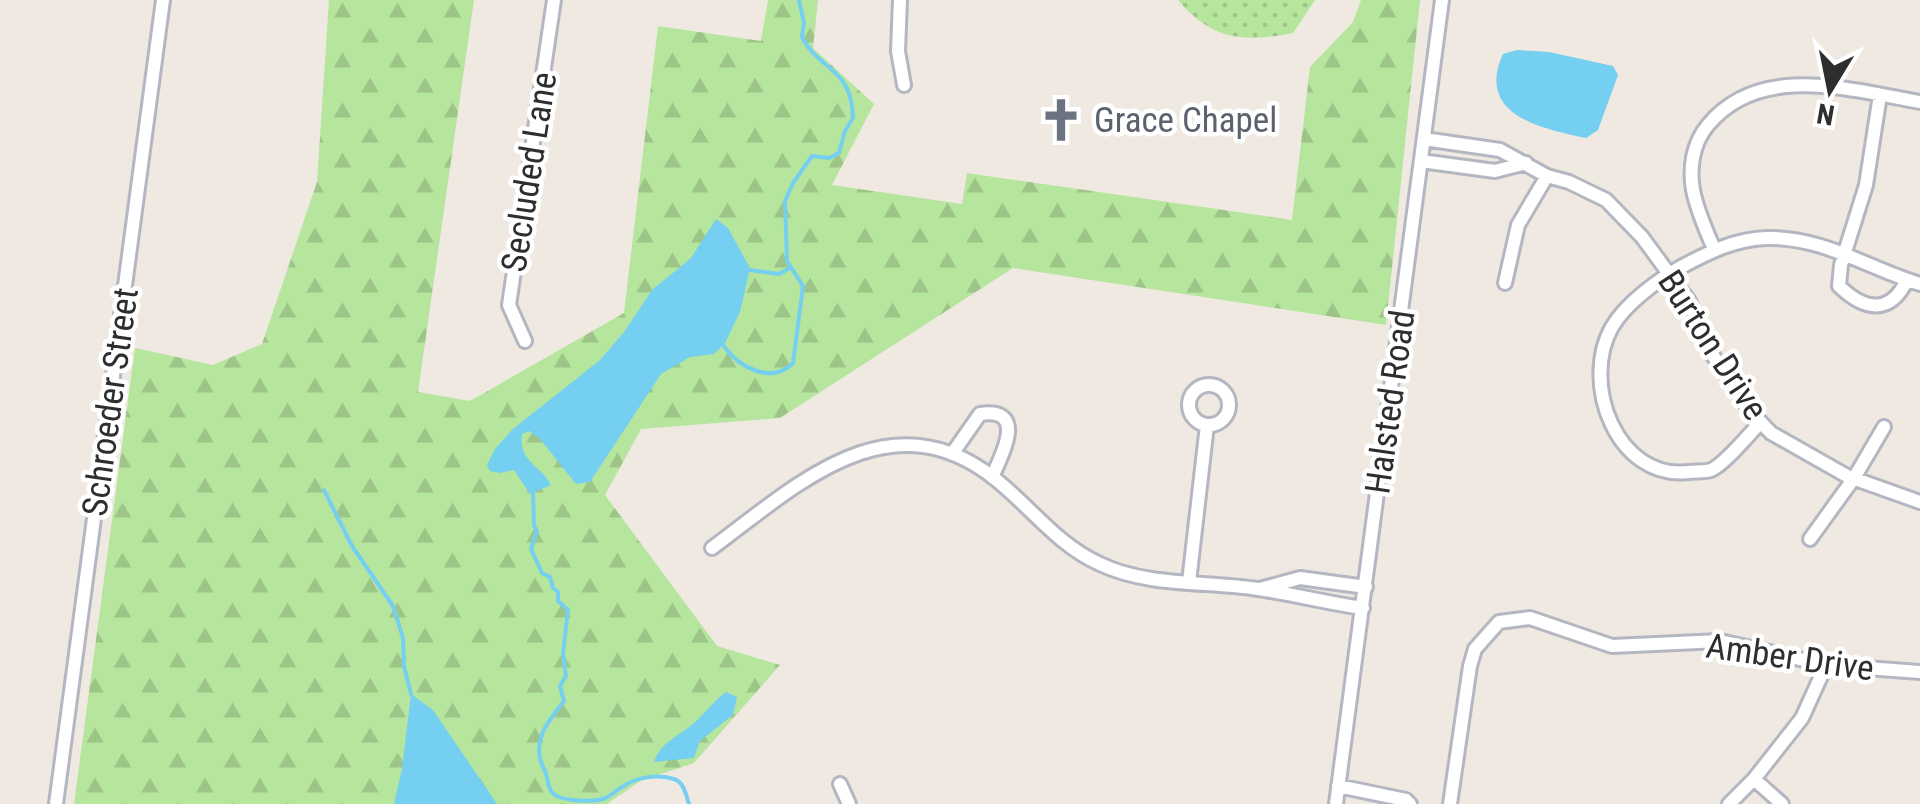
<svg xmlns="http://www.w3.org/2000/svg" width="1920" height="804" viewBox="0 0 1920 804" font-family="'Roboto Condensed',sans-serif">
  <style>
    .grass { fill: url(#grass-dots) }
    .forest { fill: url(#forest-firs) }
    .water { fill: #75cff0 }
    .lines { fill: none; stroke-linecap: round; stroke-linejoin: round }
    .stream { stroke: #75cff0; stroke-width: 4 }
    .minor-casing { stroke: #b4b7c1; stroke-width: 18 }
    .minor { stroke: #fff; stroke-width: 12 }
    .labels { text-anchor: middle; stroke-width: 9; stroke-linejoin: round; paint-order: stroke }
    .worship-label { font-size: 35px; fill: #5b616d; stroke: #fff; text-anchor: start }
    .street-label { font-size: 35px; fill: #2e2e2e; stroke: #fff }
  </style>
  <defs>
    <pattern id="grass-dots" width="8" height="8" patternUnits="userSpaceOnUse" patternTransform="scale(2.5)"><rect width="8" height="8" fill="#b6e59e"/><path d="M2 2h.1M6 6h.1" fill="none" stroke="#9dc588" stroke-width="1.8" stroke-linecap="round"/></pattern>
    <pattern id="forest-firs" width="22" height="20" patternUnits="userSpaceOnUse" patternTransform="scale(2.5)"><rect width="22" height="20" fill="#b6e59e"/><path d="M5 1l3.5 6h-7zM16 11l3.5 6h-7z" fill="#9dc588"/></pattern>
  </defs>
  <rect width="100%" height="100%" fill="#efe9e1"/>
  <path class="grass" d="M 1178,0 L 1315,0 L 1293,33 C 1243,43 1212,40 1178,0 Z"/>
  <path class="forest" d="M 329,0 L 474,0 L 418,392 L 470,401 L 624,313 L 658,26 L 761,41 L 768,0 L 818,0 L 813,48 L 874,104 L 832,185 L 962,204 L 967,173 L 1292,220 L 1310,67 L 1353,22 L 1361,0 L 1420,0 L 1386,325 L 1013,268 L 780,418 L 641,429 L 605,495 L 717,646 L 780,665 L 694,763 L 640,781 L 607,804 L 74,804 L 135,348 L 213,365 L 262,344 L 317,182 Z"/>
  <path class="water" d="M 1517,50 L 1549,52 L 1613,66 L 1618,75 L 1598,130 L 1586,138 C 1542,129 1475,115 1503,54 Z
    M 716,219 L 728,228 L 750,268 L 740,312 L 725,343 L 714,354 L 690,357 L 661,374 L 590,482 L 576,484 L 540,439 L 529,431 L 522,434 C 518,462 542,466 551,485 L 530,494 L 514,470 L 500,473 L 490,471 L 487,465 L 495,449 L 513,429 L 600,360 L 624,332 L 652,290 L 691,258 Z
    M 726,692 L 737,697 L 733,715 L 700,741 L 694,758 L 654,762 C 661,741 680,736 695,722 C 706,712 714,701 726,692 Z
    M 411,694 L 433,710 L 497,804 L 394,804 L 402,769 Z"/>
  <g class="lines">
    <path class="stream" d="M 750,270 L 779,274 L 788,269
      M 723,345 C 738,367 771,385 793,363 L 803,286 L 787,261 L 785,201 L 793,183 L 812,156 L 829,158 L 839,153 L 845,131 L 853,118 C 852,67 819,71 802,37 L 804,23 L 799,0
      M 324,490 L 352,546 L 393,606 L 403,638 L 404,666 L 411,694
      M 533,492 L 534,526 L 537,531 L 531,549 L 542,573 L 550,577 L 553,588 L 558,592 L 558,601 L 568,610 L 563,654 L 566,676 L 560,686 L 564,701 C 548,721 530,742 544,769 C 548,776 547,785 551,791 C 558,802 591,802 603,799 C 610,797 615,791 622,787 C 636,777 657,774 674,779 C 684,782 686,795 689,804"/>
    <g class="minor-casing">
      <path id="minor" d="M 900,0 L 898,51 L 904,85
        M 1880,95 L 1866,185 L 1841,265 L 1839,286 C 1865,311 1890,315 1907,280
        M 1424,139 L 1500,150 L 1547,176 L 1569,182 L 1606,200 L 1642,237 L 1689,301 L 1712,354 L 1751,412 L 1771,433 L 1847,476 L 1920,502
        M 1421,161 L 1495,171 L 1526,163
        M 1714,249 C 1706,230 1697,211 1693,190 C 1689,167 1693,143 1708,125 C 1760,62 1851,90 1920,102
        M 1505,283 L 1518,225 L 1547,176
        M 525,341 L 509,305 L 554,0
        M1189 405a20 20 0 1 1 40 0a20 20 0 1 1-40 0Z
        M 1761,422 C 1749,434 1725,464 1711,470 C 1705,472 1695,471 1688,472 C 1617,480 1580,383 1612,327 C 1626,303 1658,280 1681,267 C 1709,252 1735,239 1767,238 C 1824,237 1867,268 1920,284
        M 952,454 L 980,414 C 1028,407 1002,455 992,477
        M 1810,539 L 1854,478 L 1884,427
        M 712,548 C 797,485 889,396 994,478 C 1030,506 1057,545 1100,564 C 1148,587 1207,581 1258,589 C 1293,594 1327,603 1363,608
        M 1189,582 L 1207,425
        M 1260,589 L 1300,578 L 1366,587
        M 1754,779 L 1782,804
        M 840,784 L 849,804
        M 1338,786 L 1406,800 L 1410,804
        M 56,804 L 163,0
        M 1336,804 L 1442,0
        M 1450,804 L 1470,666 L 1475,649 L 1499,622 L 1530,618 L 1612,646 L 1720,641 L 1826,665 L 1920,672
        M 1729,804 L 1754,779 L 1802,718 L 1826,665"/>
    </g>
    <use href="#minor" class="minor"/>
  </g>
  <defs>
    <g id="church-bare" transform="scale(3.45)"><path d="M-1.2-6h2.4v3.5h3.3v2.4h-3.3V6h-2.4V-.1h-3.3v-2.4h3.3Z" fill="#6b7280" stroke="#fff" stroke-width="2.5" paint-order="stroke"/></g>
  </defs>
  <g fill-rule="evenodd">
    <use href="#church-bare" x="1061" y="120"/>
  </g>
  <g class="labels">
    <g class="worship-label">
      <text x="1094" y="132">Grace Chapel</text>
    </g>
    <g class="street-label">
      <text transform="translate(529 172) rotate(-81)" y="12">Secluded Lane</text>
      <text transform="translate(1713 345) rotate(57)" y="12">Burton Drive</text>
      <text transform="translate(110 402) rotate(-82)" y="12">Schroeder Street</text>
      <text transform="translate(1390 402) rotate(-82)" y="12">Halsted Road</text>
      <text transform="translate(1790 657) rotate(8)" y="12">Amber Drive</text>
    </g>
  </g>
  <g transform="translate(1830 90) rotate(190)" stroke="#ffffff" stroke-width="8" paint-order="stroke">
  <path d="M0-8L18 38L0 25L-18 38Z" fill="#2e2e2e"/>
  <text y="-15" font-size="28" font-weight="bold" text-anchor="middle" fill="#2e2e2e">N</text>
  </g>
</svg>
